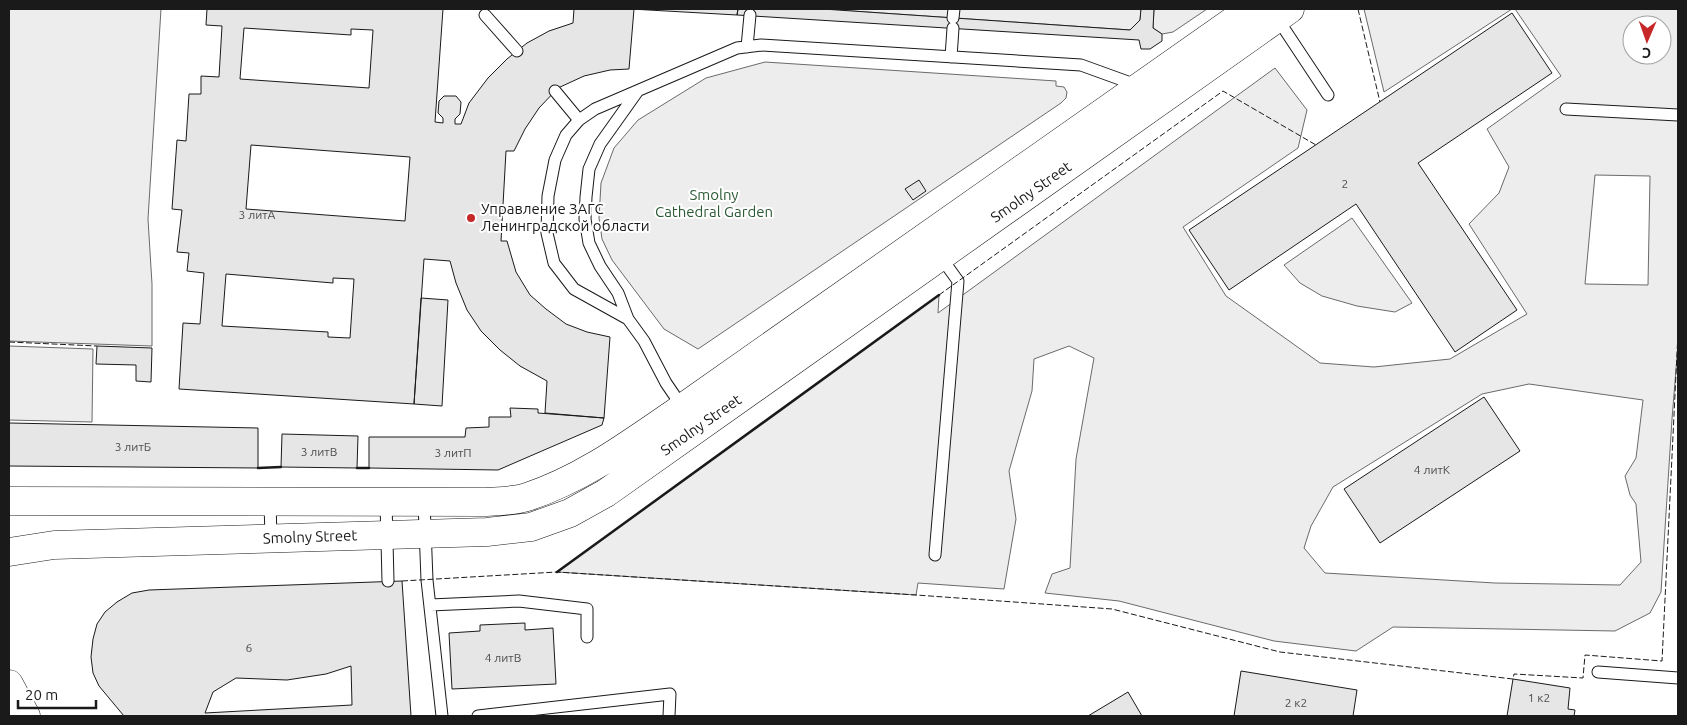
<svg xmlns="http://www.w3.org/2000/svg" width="1687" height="725" viewBox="0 0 1687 725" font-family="Ubuntu,sans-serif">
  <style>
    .built { fill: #ededed; stroke: #6a6a6a; fill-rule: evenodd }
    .building { fill: #e6e6e6; stroke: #1a1a1a; fill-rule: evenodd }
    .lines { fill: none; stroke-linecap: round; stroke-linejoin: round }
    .lane-casing { stroke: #1a1a1a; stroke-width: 13 }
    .secondary-casing { stroke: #1a1a1a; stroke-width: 29 }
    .lane { stroke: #fff; stroke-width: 11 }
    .secondary { stroke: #fff; stroke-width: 28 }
    .fence { stroke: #1a1a1a; stroke-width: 1; stroke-dasharray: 6 2.5; stroke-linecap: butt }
    .wall { stroke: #1a1a1a; stroke-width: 2.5 }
    .poi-dot { fill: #c62828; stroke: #fff; stroke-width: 2 }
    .labels { text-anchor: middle; stroke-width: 4; stroke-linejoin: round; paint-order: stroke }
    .number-label { font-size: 12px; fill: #4d4d4d }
    .street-label { font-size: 15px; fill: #1a1a1a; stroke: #fff }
    .park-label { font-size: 15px; fill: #2b5a34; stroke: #fff }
    .poi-label { font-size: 15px; fill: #1a1a1a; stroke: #fff; text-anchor: start }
  </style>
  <rect width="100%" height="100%" fill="#fff"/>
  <path class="built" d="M 9,9 L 161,9 L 148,219 L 152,284 L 152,346 L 9,341 Z
    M 823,9 L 1141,9 L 1140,20 L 1130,30 Z
    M 1154,9 L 1207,9 L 1173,32 L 1162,34 L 1153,28 Z
    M 1364,9 L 1512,9 L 1384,92 Z
    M 1515,9 L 1678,9 L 1678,345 L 1672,419 L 1661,592 L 1650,613 L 1615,631 L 1393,627 L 1356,651 L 1274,641 L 1119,601 L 1045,593 L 1052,574 L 1070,568 L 1076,459 L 1094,358 L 1069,346 L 1034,359 L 1032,391 L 1009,471 L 1016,519 L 1004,589 L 918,583 L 916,595 L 557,572 L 939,295 L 938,313 L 1275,68 L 1307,110 L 1298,148 L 1183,227 L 1226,296 L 1320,363 L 1374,367 L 1450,359 L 1527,314 L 1469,224 L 1499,193 L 1509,167 L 1487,129 L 1561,76 ZM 1632,25 L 1662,25 L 1662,55 L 1632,55 ZM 1595,175 L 1650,176 L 1648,285 L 1585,284 ZM 1529,384 L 1643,400 L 1636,458 L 1625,476 L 1630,495 L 1636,504 L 1641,562 L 1620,585 L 1495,583 L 1325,573 L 1304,548 L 1311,526 L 1333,487 L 1482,394 Z
    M 765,62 L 1056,81 L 1056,86 L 1064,87 L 1067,92 L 1066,98 L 1061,103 L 698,349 L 664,329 L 612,260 L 602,239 L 599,218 L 601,183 L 614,148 L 638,120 L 706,78 Z
    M 1352,218 L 1412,303 L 1395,312 L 1357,306 L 1322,296 L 1300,283 L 1284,265 Z
    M 9,346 L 93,349 L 92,422 L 9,420 Z"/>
  <path class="building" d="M 207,9 L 443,9 L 435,122 L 443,123 L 443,118 L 438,113 L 439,101 L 444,96 L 456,96 L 461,102 L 460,114 L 455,119 L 455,124 L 461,124 L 469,103 L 488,78 L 507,59 L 527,43 L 549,31 L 573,23 L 574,9 L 634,9 L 629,69 L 610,70 L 584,76 L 558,88 L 539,108 L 525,129 L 514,151 L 506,151 L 501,241 L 507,241 L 516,272 L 530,295 L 546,309 L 566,324 L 587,332 L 610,337 L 604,418 L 545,413 L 547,381 L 520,366 L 500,350 L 481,331 L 467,310 L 456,283 L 450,261 L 424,259 L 414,404 L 179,389 L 183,323 L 200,324 L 204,273 L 187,271 L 189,253 L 177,252 L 182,210 L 172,209 L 177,140 L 186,141 L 189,94 L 201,94 L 201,76 L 219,77 L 222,26 L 206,25 ZM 244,28 L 351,35 L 351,29 L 373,30 L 369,88 L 240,79 ZM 251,145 L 410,157 L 405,221 L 246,209 ZM 226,274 L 333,283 L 333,278 L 354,279 L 350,338 L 328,337 L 328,332 L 222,326 Z
    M 631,9 L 738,9 L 737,15 Z
    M 738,9 L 823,9 L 1130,30 L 1140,20 L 1141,9 L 1154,9 L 1153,28 L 1162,34 L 1162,41 L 1150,49 L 1141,49 L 1139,40 L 737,15 Z
    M 1512,13 L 1552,73 L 1418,163 L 1517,310 L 1455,352 L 1356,204 L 1229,290 L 1189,230 Z
    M 919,180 L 926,191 L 913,200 L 905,189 Z
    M 421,298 L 448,300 L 442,406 L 414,404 Z
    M 97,346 L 152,348 L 151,382 L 136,381 L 136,365 L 96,364 Z
    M 1484,397 L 1520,451 L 1380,543 L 1344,489 Z
    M 510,408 L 538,409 L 538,413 L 604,418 L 602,425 L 498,470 L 369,468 L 369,437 L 465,437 L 466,428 L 489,427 L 489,417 L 511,417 Z
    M 9,423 L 258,428 L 258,468 L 9,466 Z
    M 282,434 L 358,436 L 357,468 L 281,467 Z
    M 402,581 L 411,716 L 124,716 L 99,686 L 93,673 L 91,657 L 93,639 L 97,624 L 105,612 L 117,602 L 132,593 L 149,590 ZM 351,666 L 352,705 L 205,713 L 213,692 L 236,678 L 287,680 L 326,674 Z
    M 525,623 L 525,630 L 553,628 L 556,684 L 452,689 L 449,633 L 480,631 L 480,625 Z
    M 1241,671 L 1357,690 L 1353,716 L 1234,716 Z
    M 1513,679 L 1570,688 L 1568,709 L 1575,710 L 1574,716 L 1507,716 Z
    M 1128,692 L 1142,716 L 1088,716 Z"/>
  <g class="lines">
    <g class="lane-casing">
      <path id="lane" d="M 485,15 L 517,51
        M 953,18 L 954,9
        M 1277,18 L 1328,95
        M 747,47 L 750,15
        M 951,57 L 953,28
        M 555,91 L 579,120
        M 1566,109 L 1678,115
        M 628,319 L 618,293 L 600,266 L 589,243 L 585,219 L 586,197 L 589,169 L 600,144 L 637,92
        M 683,408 L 666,383 L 644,341 L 628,319 L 574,289 L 554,263 L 547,233 L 548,196 L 555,160 L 566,135 L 579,120 L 595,109 L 737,48 L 761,45 L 1081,65 L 1139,86
        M 270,502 L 271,538
        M 386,502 L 388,581
        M 424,502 L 427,580 L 442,716
        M 935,555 L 958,281 L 940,256
        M 430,605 L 519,601 L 587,609 L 587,637
        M 1598,672 L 1678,678
        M 478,716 L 670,694 L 669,716"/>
    </g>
    <g class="secondary-casing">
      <path id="secondary" d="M 9,501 L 486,502 C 499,501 515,501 527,497 C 585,478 633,441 682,408 L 1250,9
        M 9,552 L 54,545 L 487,532 L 531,527 L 570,513 L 606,493 L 1290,9
        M 9,684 L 26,716"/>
    </g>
    <use href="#lane" class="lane"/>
    <use href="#secondary" class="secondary"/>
    <path class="fence" d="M 1358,9 L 1380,102
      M 939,295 L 1223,91 L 1316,145
      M 9,342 L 97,346
      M 402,581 L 557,572 L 916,595 L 1112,609 L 1280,652 L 1513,679 L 1514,674 L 1583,678 L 1585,655 L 1662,661 L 1678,333"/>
    <path class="wall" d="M 258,468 L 281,467
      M 357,468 L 369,468
      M 557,572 L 939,295"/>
  </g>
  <circle class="poi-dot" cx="471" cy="218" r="5"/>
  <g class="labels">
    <g class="number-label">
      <text x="1345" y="188">2</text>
      <text x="257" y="219">3 литА</text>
      <text x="133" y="451">3 литБ</text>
      <text x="319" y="456">3 литВ</text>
      <text x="453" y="457">3 литП</text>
      <text x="1432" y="474">4 литК</text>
      <text x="249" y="652">6</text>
      <text x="503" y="662">4 литВ</text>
      <text x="1539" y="702">1 к2</text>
      <text x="1296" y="707">2 к2</text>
    </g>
    <g class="street-label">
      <text transform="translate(1031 192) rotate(-35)" y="5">Smolny Street</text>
      <text transform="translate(701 425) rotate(-35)" y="5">Smolny Street</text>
      <text transform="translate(310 537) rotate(-2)" y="5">Smolny Street</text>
    </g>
    <g class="park-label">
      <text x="714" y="200">Smolny<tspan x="714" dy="17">Cathedral Garden</tspan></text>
    </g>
    <g class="poi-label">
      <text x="481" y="214">Управление ЗАГС<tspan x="481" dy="17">Ленинградской области</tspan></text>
    </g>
  </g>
  <rect width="1687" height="725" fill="none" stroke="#1a1a1a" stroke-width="20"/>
  <g transform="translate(1647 40) rotate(182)"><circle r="24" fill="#ffffff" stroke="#a3a3a3"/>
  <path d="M0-4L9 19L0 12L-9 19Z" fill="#c62828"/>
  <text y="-8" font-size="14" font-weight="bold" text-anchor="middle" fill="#1a1a1a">С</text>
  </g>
  <path d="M18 700v8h78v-8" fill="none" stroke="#1a1a1a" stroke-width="2.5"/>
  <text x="25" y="700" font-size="15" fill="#1a1a1a" stroke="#ffffff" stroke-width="4" paint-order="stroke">20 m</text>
</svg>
